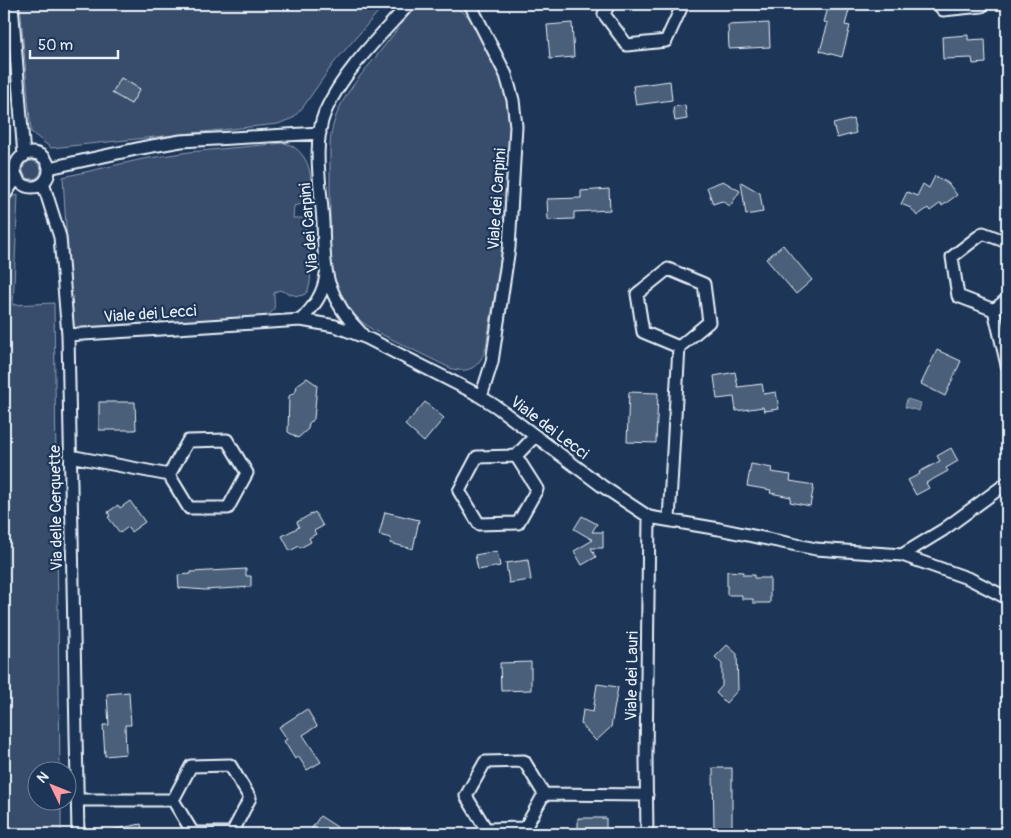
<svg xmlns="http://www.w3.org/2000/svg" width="1011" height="838" viewBox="0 0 1011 838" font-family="Pangolin,sans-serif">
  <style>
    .green { fill: #374d6c; stroke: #909fb2; fill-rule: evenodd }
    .water { fill: #5d7089; stroke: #95a4b5 }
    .building { fill: #495e7a; stroke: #e8f1f8 }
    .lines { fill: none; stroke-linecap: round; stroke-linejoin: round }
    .minor-casing { stroke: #e8f1f8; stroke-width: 15 }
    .minor { stroke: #1d3557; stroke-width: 11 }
    .labels { text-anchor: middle; stroke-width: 4.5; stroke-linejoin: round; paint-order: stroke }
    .street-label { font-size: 16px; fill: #e8f1f8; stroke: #1d3557 }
  </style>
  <rect width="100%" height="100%" fill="#1d3557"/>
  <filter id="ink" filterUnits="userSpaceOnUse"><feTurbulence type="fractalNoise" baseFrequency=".02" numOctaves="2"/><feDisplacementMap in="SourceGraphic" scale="10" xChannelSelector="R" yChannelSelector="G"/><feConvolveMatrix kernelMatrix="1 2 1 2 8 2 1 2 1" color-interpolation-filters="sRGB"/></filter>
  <g filter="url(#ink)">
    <path class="green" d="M 4,4 L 5,4 L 4,88 Z
      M 20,4 L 385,4 L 333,64 L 303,107 L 293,118 L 278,124 L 51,148 L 31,132 ZM 121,78 L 140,89 L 131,104 L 112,93 Z
      M 423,4 C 438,4 452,5 464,13 C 482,25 503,77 507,98 C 509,109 509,121 510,133 L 501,256 L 486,347 C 481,366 469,375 450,368 L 373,330 C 344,311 334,287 330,254 L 330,146 C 331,110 353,84 375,58 C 387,42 400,26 413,10 Z
      M 284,143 C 301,146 313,167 310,184 C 308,191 305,198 302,204 L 294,206 L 293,218 L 304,218 C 306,232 317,286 305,294 C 299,299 286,292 279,290 L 274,293 C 274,309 278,311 261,318 L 72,330 L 63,177 L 143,159 L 189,152 Z
      M23 170a9 9 0 1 1 18 0a9 9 0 1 1-18 0Z
      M 18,195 L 13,305 L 54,303 L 60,770 L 38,770 L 38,800 L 61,801 L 61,834 L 4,834 L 4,201 Z"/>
    <path class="water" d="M 907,399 L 921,403 L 919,411 L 905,407 Z"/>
    <path class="building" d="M 829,4 L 850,7 L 845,25 L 850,26 L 842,57 L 820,51 L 828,23 L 824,22 Z
      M 572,23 L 574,57 L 550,59 L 547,25 Z
      M 769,23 L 770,47 L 729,49 L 728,25 Z
      M 968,35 L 968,40 L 985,39 L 986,63 L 973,64 L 972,58 L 943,59 L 942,37 Z
      M 121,78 L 140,89 L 131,104 L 112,93 Z
      M 670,81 L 672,100 L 636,105 L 633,86 Z
      M 685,105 L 687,119 L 675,121 L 673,107 Z
      M 853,119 L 856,133 L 837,138 L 833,124 Z
      M 935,176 L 948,183 L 957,195 L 942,206 L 941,203 L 930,211 L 928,208 L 917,216 L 911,208 L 901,204 L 907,192 L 917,196 L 923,184 L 929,188 Z
      M 723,181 L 740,191 L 730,206 L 722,201 L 713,204 L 707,187 Z
      M 741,182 L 760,193 L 763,212 L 746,215 Z
      M 609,189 L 610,210 L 574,212 L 574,219 L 548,220 L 547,199 L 581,198 L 581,191 Z
      M 783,245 L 812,280 L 796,294 L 766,259 Z
      M 937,350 L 961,361 L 945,396 L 921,384 Z
      M 735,372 L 738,387 L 762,384 L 764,394 L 776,392 L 779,409 L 764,411 L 763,407 L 736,411 L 734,397 L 717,399 L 714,376 Z
      M 307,378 L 317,385 L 314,419 L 309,423 L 308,429 L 298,438 L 288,432 L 289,396 L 296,391 L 297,385 Z
      M 629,392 L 658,393 L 656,443 L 627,442 Z
      M 99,402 L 135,402 L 136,430 L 99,430 Z
      M 425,402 L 444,418 L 424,442 L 405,425 Z
      M 951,448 L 958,461 L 946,468 L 948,471 L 926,483 L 929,488 L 916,495 L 908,480 L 920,474 L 919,472 L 940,461 L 937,456 Z
      M 751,464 L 772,468 L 771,472 L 791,475 L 790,481 L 814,485 L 810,506 L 790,502 L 791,497 L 770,493 L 771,490 L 747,486 Z
      M 130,501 L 145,522 L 131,532 L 128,527 L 120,533 L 108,517 L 110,516 L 108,512 L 118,505 L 120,508 Z
      M 315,512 L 323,526 L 314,531 L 316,534 L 309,538 L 311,542 L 300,548 L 299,546 L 290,551 L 282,536 L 299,527 L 297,522 Z
      M 385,512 L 419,520 L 413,549 L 390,543 L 391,538 L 379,535 Z
      M 582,516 L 597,524 L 592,532 L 603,532 L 603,548 L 591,548 L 596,557 L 582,565 L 574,551 L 593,540 L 574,529 Z
      M 497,551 L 500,566 L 478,570 L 475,555 Z
      M 528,560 L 531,580 L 509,583 L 506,563 Z
      M 246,569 L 246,576 L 251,576 L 251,587 L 205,590 L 179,588 L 178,575 L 191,574 L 191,572 Z
      M 727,571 L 743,572 L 743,575 L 754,575 L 754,578 L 770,578 L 770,603 L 753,603 L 753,599 L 742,599 L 742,595 L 727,595 Z
      M 727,645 L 737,654 L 738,690 L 726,703 L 716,693 L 722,686 L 722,664 L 715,657 Z
      M 531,662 L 531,690 L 501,691 L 500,663 Z
      M 597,684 L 618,687 L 611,727 L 596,741 L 581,724 L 583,710 L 593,712 Z
      M 129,692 L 131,725 L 125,725 L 126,754 L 105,756 L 103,725 L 109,725 L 107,694 Z
      M 307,709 L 317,726 L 303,735 L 321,762 L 307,770 L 298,756 L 295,759 L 284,741 L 287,739 L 279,727 Z
      M 713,768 L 732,768 L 732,828 L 714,828 Z
      M 320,816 L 337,827 L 332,834 L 308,834 Z
      M 578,818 L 606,818 L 606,834 L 578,834 Z
      M 141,824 L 143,834 L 112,834 L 111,830 Z"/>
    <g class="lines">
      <g class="minor-casing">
        <path id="minor" d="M 12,4 L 24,156
          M 470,4 L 506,75 L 513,100 L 516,126 L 509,248 L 492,362 L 481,397
          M 609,4 L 604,14 L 627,45 L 666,41 L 682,6 L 680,4
          M 938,4 L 943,10 L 982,6 L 983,4
          M15 170a17 17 0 1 1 34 0a17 17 0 1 1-34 0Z
          M 49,168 L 141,148 L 181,141 L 320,133
          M 43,183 L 60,237 L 68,335 L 78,834
          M 4,196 L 17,177
          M 1007,242 L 983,233 L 952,257 L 958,296 L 994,310 L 1007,299
          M 668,269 L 704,284 L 709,322 L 679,347 L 643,332 L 637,294 Z
          M 994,310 L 1007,365
          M 301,320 C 314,306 324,294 326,274
          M 362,334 C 347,319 336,303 329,283 C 323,264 324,242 323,222 C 321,189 312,143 325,112 C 342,73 380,36 409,4
          M 68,335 L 301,320 L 335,326 L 367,338 L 473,392 L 497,407 L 602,486 L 649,517 L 719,529 L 816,549 L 902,555 L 970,579 L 1007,598
          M 227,440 L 247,473 L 228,508 L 189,508 L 169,475 L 188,441 Z
          M 70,456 L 169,475
          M 516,456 L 537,489 L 518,523 L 479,524 L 459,491 L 477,457 Z
          M 516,456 L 535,436
          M 669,520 L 679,347
          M 902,555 L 943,530 L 1007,483
          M 524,761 L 544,794 L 525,828 L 486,829 L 466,796 L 485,762 Z
          M 230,765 L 250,798 L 232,833 L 193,833 L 173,800 L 191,766 Z
          M 544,794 L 647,795
          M 77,800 L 173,800
          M 647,834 L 646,759 L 649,517"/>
      </g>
      <use href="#minor" class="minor"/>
    </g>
  </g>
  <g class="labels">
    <g class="street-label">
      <text transform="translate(496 199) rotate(-86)" y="6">Viale dei Carpini</text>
      <text transform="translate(308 228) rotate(-95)" y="6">Via dei Carpini</text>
      <text transform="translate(150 313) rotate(-4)" y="6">Viale dei Lecci</text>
      <text transform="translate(550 427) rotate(37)" y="6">Viale dei Lecci</text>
      <text transform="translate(55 508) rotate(-91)" y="6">Via delle Cerquette</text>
      <text transform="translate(631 676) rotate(-89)" y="6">Viale dei Lauri</text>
    </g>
  </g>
  <rect width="1011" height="838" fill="none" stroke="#1d3557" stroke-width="20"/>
  <rect x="10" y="10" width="991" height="818" fill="none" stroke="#e8f1f8" stroke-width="2" filter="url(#ink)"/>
  <g transform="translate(52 786) rotate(313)"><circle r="24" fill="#1d3557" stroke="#6e8097"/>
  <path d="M0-4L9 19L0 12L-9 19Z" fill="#ff9aa2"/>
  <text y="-8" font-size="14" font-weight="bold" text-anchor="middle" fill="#e8f1f8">N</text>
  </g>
  <path d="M30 50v8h88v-8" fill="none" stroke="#e8f1f8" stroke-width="2.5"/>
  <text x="38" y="50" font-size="15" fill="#e8f1f8" stroke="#1d3557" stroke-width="4" paint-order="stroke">50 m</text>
</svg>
